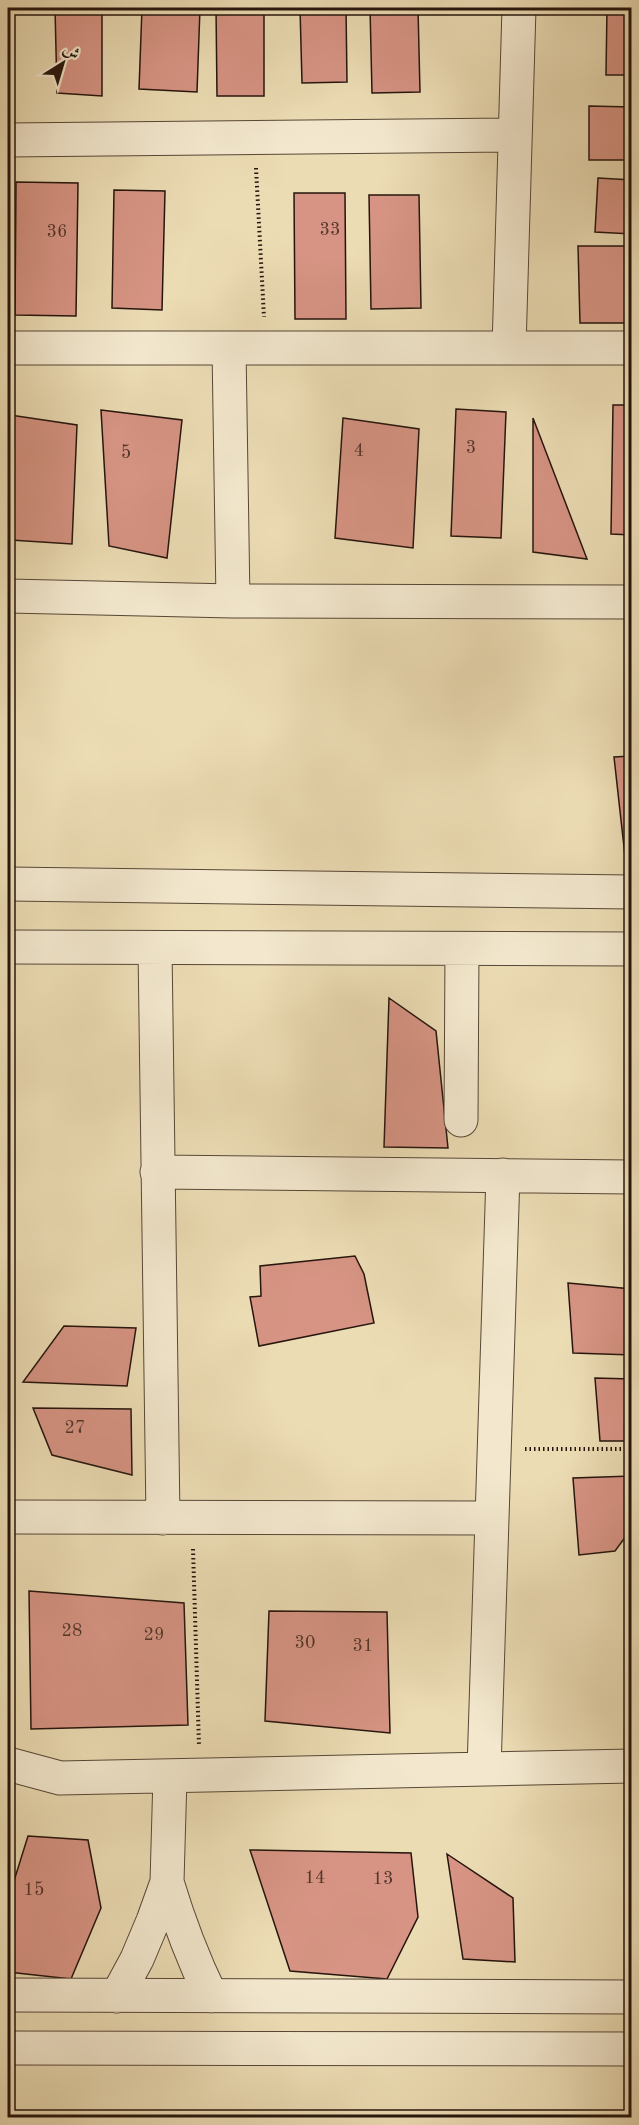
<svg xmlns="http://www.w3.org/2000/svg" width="639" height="2125" viewBox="0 0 639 2125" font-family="'Old Standard TT',Amiri,serif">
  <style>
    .building { fill: #d79484; stroke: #25150d; stroke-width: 1.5 }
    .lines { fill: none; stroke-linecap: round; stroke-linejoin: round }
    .street-casing { stroke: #574737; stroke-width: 35 }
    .path { stroke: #25150d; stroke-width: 4; stroke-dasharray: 1.5 3; stroke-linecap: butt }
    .street { stroke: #f3e8ce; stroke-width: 33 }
    .labels { text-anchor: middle; stroke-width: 4.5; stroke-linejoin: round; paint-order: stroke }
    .number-label { font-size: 18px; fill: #52352b }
  </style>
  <rect width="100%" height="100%" fill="#ecdcb4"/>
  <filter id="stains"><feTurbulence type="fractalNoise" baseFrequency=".00333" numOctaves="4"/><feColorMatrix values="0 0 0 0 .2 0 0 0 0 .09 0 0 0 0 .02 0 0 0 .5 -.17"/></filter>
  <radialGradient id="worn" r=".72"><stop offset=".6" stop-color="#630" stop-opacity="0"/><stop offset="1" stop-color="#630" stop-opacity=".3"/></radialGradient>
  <path class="building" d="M 55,8 L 102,8 L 102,96 L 57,93 Z
    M 142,8 L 200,8 L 197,92 L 139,89 Z
    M 216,8 L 264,8 L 264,96 L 217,96 Z
    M 300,8 L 346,8 L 347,82 L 302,83 Z
    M 370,8 L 418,8 L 420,92 L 372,93 Z
    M 607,8 L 632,8 L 632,75 L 606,75 Z
    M 589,106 L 632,107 L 632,160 L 589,160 Z
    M 598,178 L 632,180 L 632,234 L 595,232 Z
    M 16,182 L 78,183 L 76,316 L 15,315 Z
    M 114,190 L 165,191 L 162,310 L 112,308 Z
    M 294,193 L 345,193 L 346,319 L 295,319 Z
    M 369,195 L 419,195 L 421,308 L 371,309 Z
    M 578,246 L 632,246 L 632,323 L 580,323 Z
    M 613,405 L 632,405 L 632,535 L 611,534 Z
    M 456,409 L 506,412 L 501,538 L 451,536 Z
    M 101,410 L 182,420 L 167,558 L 109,546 Z
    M 10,415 L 77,425 L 72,544 L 11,540 Z
    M 343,418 L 419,429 L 413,548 L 335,538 Z
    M 533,418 L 587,559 L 533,552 Z
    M 632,756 L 632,873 L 627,874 L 614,757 Z
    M 389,998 L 436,1031 L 448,1148 L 384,1147 Z
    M 355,1256 L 364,1274 L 374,1323 L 259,1346 L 250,1297 L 261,1296 L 260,1266 Z
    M 568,1283 L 632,1289 L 632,1355 L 573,1353 Z
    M 64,1326 L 136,1328 L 127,1386 L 23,1382 Z
    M 595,1378 L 632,1379 L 632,1441 L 600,1441 Z
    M 33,1408 L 131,1409 L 132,1475 L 52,1455 Z
    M 632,1476 L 632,1528 L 615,1551 L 579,1555 L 573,1478 Z
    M 29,1591 L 184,1603 L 188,1725 L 31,1729 Z
    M 269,1611 L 387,1612 L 390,1733 L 265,1721 Z
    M 28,1836 L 88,1840 L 101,1908 L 71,1979 L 8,1972 L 8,1900 Z
    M 250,1850 L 411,1853 L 418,1917 L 387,1979 L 290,1971 Z
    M 447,1854 L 513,1898 L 515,1962 L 463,1959 Z"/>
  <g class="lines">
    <g class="street-casing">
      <path id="street" d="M 8,140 L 515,135
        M 8,348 L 632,348
        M 229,348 L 233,601
        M 509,348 L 519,8
        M 8,596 L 233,601 L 632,602
        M 8,884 L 632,892
        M 8,947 L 632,949
        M 155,948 L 163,1518
        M 461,1120 L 462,949
        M 157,1172 L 632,1177
        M 8,1517 L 492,1518
        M 8,1764 L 60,1778 L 632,1766
        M 484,1769 L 503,1175
        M 167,1882 C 179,1922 193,1959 211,1996
        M 8,1995 L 632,1997
        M 117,1996 L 137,1959 L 153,1921 L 167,1882 L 170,1776
        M 8,2048 L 632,2049"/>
    </g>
    <path class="path" d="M 256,168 L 264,317
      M 525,1449 L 632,1449
      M 193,1549 L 199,1746"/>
    <use href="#street" class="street"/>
  </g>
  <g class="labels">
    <g class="number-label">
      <text x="330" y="235">33</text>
      <text x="57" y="237">36</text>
      <text x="471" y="453">3</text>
      <text x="359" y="456">4</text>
      <text x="126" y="458">5</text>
      <text x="75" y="1433">27</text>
      <text x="72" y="1636">28</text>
      <text x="154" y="1640">29</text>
      <text x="305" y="1648">30</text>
      <text x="363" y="1651">31</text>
      <text x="315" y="1883">14</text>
      <text x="383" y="1884">13</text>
      <text x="34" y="1895">15</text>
    </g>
  </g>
  <rect width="639" height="2125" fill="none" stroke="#ecdcb4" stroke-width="30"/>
  <rect x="9" y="9" width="621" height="2107" fill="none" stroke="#25150d" stroke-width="3"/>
  <rect x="15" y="15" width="609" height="2095" fill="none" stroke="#25150d" stroke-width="1.5"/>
  <g transform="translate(63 63) rotate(37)" stroke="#f3e8ce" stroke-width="4.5" paint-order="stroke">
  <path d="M0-4.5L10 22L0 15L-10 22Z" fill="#25150d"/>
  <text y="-9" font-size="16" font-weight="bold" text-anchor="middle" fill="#25150d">ش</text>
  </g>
  <rect width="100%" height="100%" filter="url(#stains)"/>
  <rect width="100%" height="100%" fill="url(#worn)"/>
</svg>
